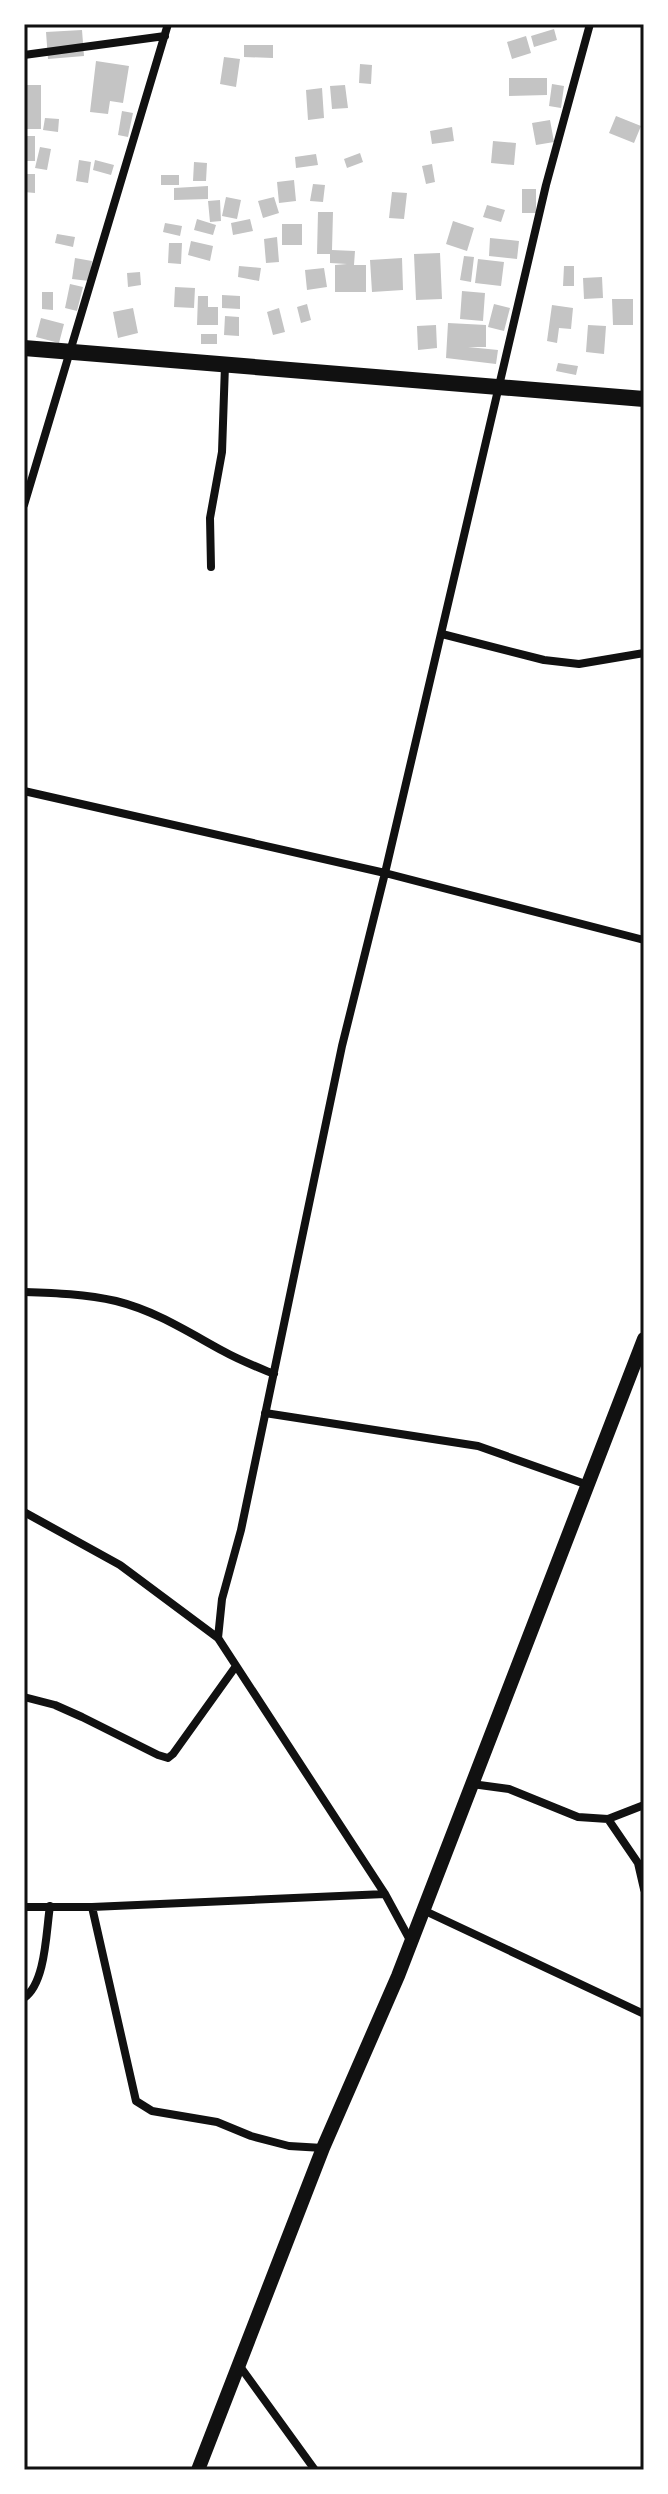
<svg xmlns="http://www.w3.org/2000/svg" width="668" height="2494" viewBox="0 0 668 2494" font-family="Figtree,sans-serif">
  <style>
    .building { fill: #c4c4c4 }
    .lines { fill: none; stroke-linecap: round; stroke-linejoin: round }
    .minor { stroke: #111; stroke-width: 8 }
    .secondary { stroke: #111; stroke-width: 14 }
    .primary { stroke: #111; stroke-width: 16 }
    .neatline { fill: none; stroke: #111; stroke-width: 3 }
  </style>
  <rect width="100%" height="100%" fill="#fff"/>
  <path class="building" d="M 554,29 L 557,40 L 534,47 L 531,36 Z
    M 82,30 L 84,56 L 48,59 L 46,32 Z
    M 526,36 L 531,53 L 512,59 L 507,42 Z
    M 244,45 L 273,45 L 273,58 L 244,57 Z
    M 224,57 L 240,59 L 236,87 L 220,84 Z
    M 96,61 L 129,66 L 123,103 L 110,101 L 108,114 L 90,112 Z
    M 360,64 L 372,65 L 371,84 L 359,83 Z
    M 509,78 L 547,78 L 547,95 L 509,96 Z
    M 552,84 L 564,86 L 561,108 L 549,106 Z
    M 24,85 L 41,85 L 41,129 L 24,129 Z
    M 345,85 L 348,108 L 332,109 L 330,86 Z
    M 322,88 L 324,118 L 308,120 L 306,90 Z
    M 122,111 L 133,113 L 128,137 L 118,135 Z
    M 616,116 L 641,126 L 634,143 L 609,133 Z
    M 45,118 L 59,119 L 58,132 L 43,130 Z
    M 550,120 L 554,142 L 536,145 L 532,123 Z
    M 452,127 L 454,141 L 432,144 L 430,131 Z
    M 24,136 L 35,136 L 35,161 L 24,161 Z
    M 493,141 L 516,143 L 514,165 L 491,163 Z
    M 40,147 L 51,149 L 47,170 L 35,168 Z
    M 360,153 L 363,162 L 347,168 L 344,159 Z
    M 316,154 L 318,165 L 296,168 L 295,157 Z
    M 79,160 L 91,162 L 88,183 L 76,181 Z
    M 95,160 L 114,165 L 111,175 L 93,170 Z
    M 194,162 L 207,163 L 206,181 L 193,181 Z
    M 432,164 L 435,182 L 426,184 L 422,166 Z
    M 24,174 L 35,174 L 35,193 L 24,192 Z
    M 161,175 L 179,175 L 179,185 L 161,185 Z
    M 294,180 L 296,201 L 279,203 L 277,182 Z
    M 313,184 L 325,185 L 323,202 L 310,201 Z
    M 208,186 L 208,199 L 174,200 L 174,188 Z
    M 522,189 L 536,189 L 536,213 L 522,213 Z
    M 392,192 L 407,193 L 404,219 L 389,218 Z
    M 226,197 L 241,200 L 237,219 L 222,216 Z
    M 274,197 L 279,213 L 263,218 L 258,201 Z
    M 220,200 L 221,221 L 210,222 L 208,201 Z
    M 487,205 L 505,210 L 501,222 L 483,217 Z
    M 318,212 L 333,212 L 332,250 L 355,251 L 354,265 L 366,265 L 366,292 L 335,292 L 335,265 L 347,264 L 330,263 L 330,254 L 317,254 Z
    M 197,219 L 216,225 L 213,235 L 194,230 Z
    M 250,219 L 253,231 L 233,235 L 231,223 Z
    M 453,221 L 474,228 L 467,251 L 446,244 Z
    M 165,223 L 182,226 L 180,236 L 163,232 Z
    M 282,224 L 302,224 L 302,245 L 282,245 Z
    M 57,234 L 75,237 L 73,247 L 55,243 Z
    M 277,237 L 279,262 L 266,263 L 264,239 Z
    M 490,238 L 519,241 L 517,259 L 489,256 Z
    M 191,241 L 213,246 L 210,261 L 188,255 Z
    M 169,243 L 182,243 L 181,264 L 168,263 Z
    M 440,253 L 442,299 L 416,300 L 414,254 Z
    M 464,256 L 474,257 L 471,282 L 460,280 Z
    M 75,258 L 92,261 L 89,281 L 72,279 Z
    M 402,258 L 403,290 L 372,292 L 370,260 Z
    M 478,259 L 504,262 L 501,286 L 475,283 Z
    M 239,266 L 261,268 L 259,281 L 238,277 Z
    M 564,266 L 574,266 L 574,286 L 563,286 Z
    M 324,268 L 327,287 L 307,290 L 305,270 Z
    M 140,272 L 141,285 L 128,287 L 127,273 Z
    M 602,277 L 603,298 L 584,299 L 583,278 Z
    M 70,284 L 83,287 L 77,311 L 65,308 Z
    M 175,287 L 195,288 L 194,308 L 174,307 Z
    M 462,291 L 485,293 L 483,321 L 460,319 Z
    M 42,292 L 53,292 L 53,310 L 42,309 Z
    M 222,295 L 240,296 L 240,309 L 222,308 Z
    M 198,296 L 208,296 L 208,307 L 218,307 L 218,325 L 197,325 Z
    M 612,299 L 633,299 L 633,325 L 613,325 Z
    M 307,304 L 311,320 L 301,323 L 297,307 Z
    M 494,304 L 510,308 L 504,331 L 488,327 Z
    M 552,305 L 573,308 L 571,329 L 559,328 L 557,343 L 547,341 Z
    M 133,308 L 138,333 L 118,338 L 113,312 Z
    M 279,308 L 285,332 L 273,335 L 267,312 Z
    M 225,316 L 239,317 L 239,336 L 224,335 Z
    M 41,318 L 64,324 L 59,343 L 36,337 Z
    M 448,323 L 486,325 L 486,347 L 468,347 L 498,350 L 496,364 L 446,358 Z
    M 436,325 L 437,348 L 418,350 L 417,326 Z
    M 588,325 L 606,326 L 604,354 L 586,352 Z
    M 201,334 L 217,334 L 217,344 L 201,344 Z
    M 558,363 L 578,366 L 576,375 L 556,371 Z"/>
  <g class="lines">
    <path class="minor" d="M 24,55 L 165,36
      M 24,505 L 168,24
      M 211,567 L 210,518 L 222,452 L 225,365
      M 442,634 L 544,660 L 579,664 L 644,653
      M 24,791 L 385,873 L 644,940
      M 24,1292 C 55,1293 86,1294 116,1301 C 156,1311 188,1332 223,1351 C 239,1360 257,1367 274,1374
      M 265,1413 L 478,1446 L 588,1485
      M 24,1512 L 120,1565 L 218,1638 L 385,1894 L 410,1940
      M 218,1638 L 222,1599 L 241,1530 L 342,1046 L 385,873 L 546,185 L 590,24
      M 24,1697 L 55,1705 L 82,1717 L 158,1755 L 168,1758 L 173,1754 L 236,1666
      M 472,1784 L 509,1789 L 578,1817 L 608,1819 L 644,1805
      M 608,1819 L 638,1863 L 644,1889
      M 24,1907 L 92,1907 L 385,1894
      M 92,1907 L 136,2101 L 152,2111 L 217,2122 L 251,2136 L 289,2146 L 323,2148
      M 423,1910 L 644,2014
      M 24,1998 C 46,1983 46,1931 50,1906
      M 239,2365 L 315,2470"/>
    <path class="secondary" d="M 198,2470 L 323,2148 L 398,1976 L 644,1339"/>
    <path class="primary" d="M 24,348 L 644,399"/>
  </g>
  <rect width="668" height="2494" fill="none" stroke="#ffffff" stroke-width="52"/>
  <rect x="26" y="26" width="616" height="2442" class="neatline"/>
</svg>
